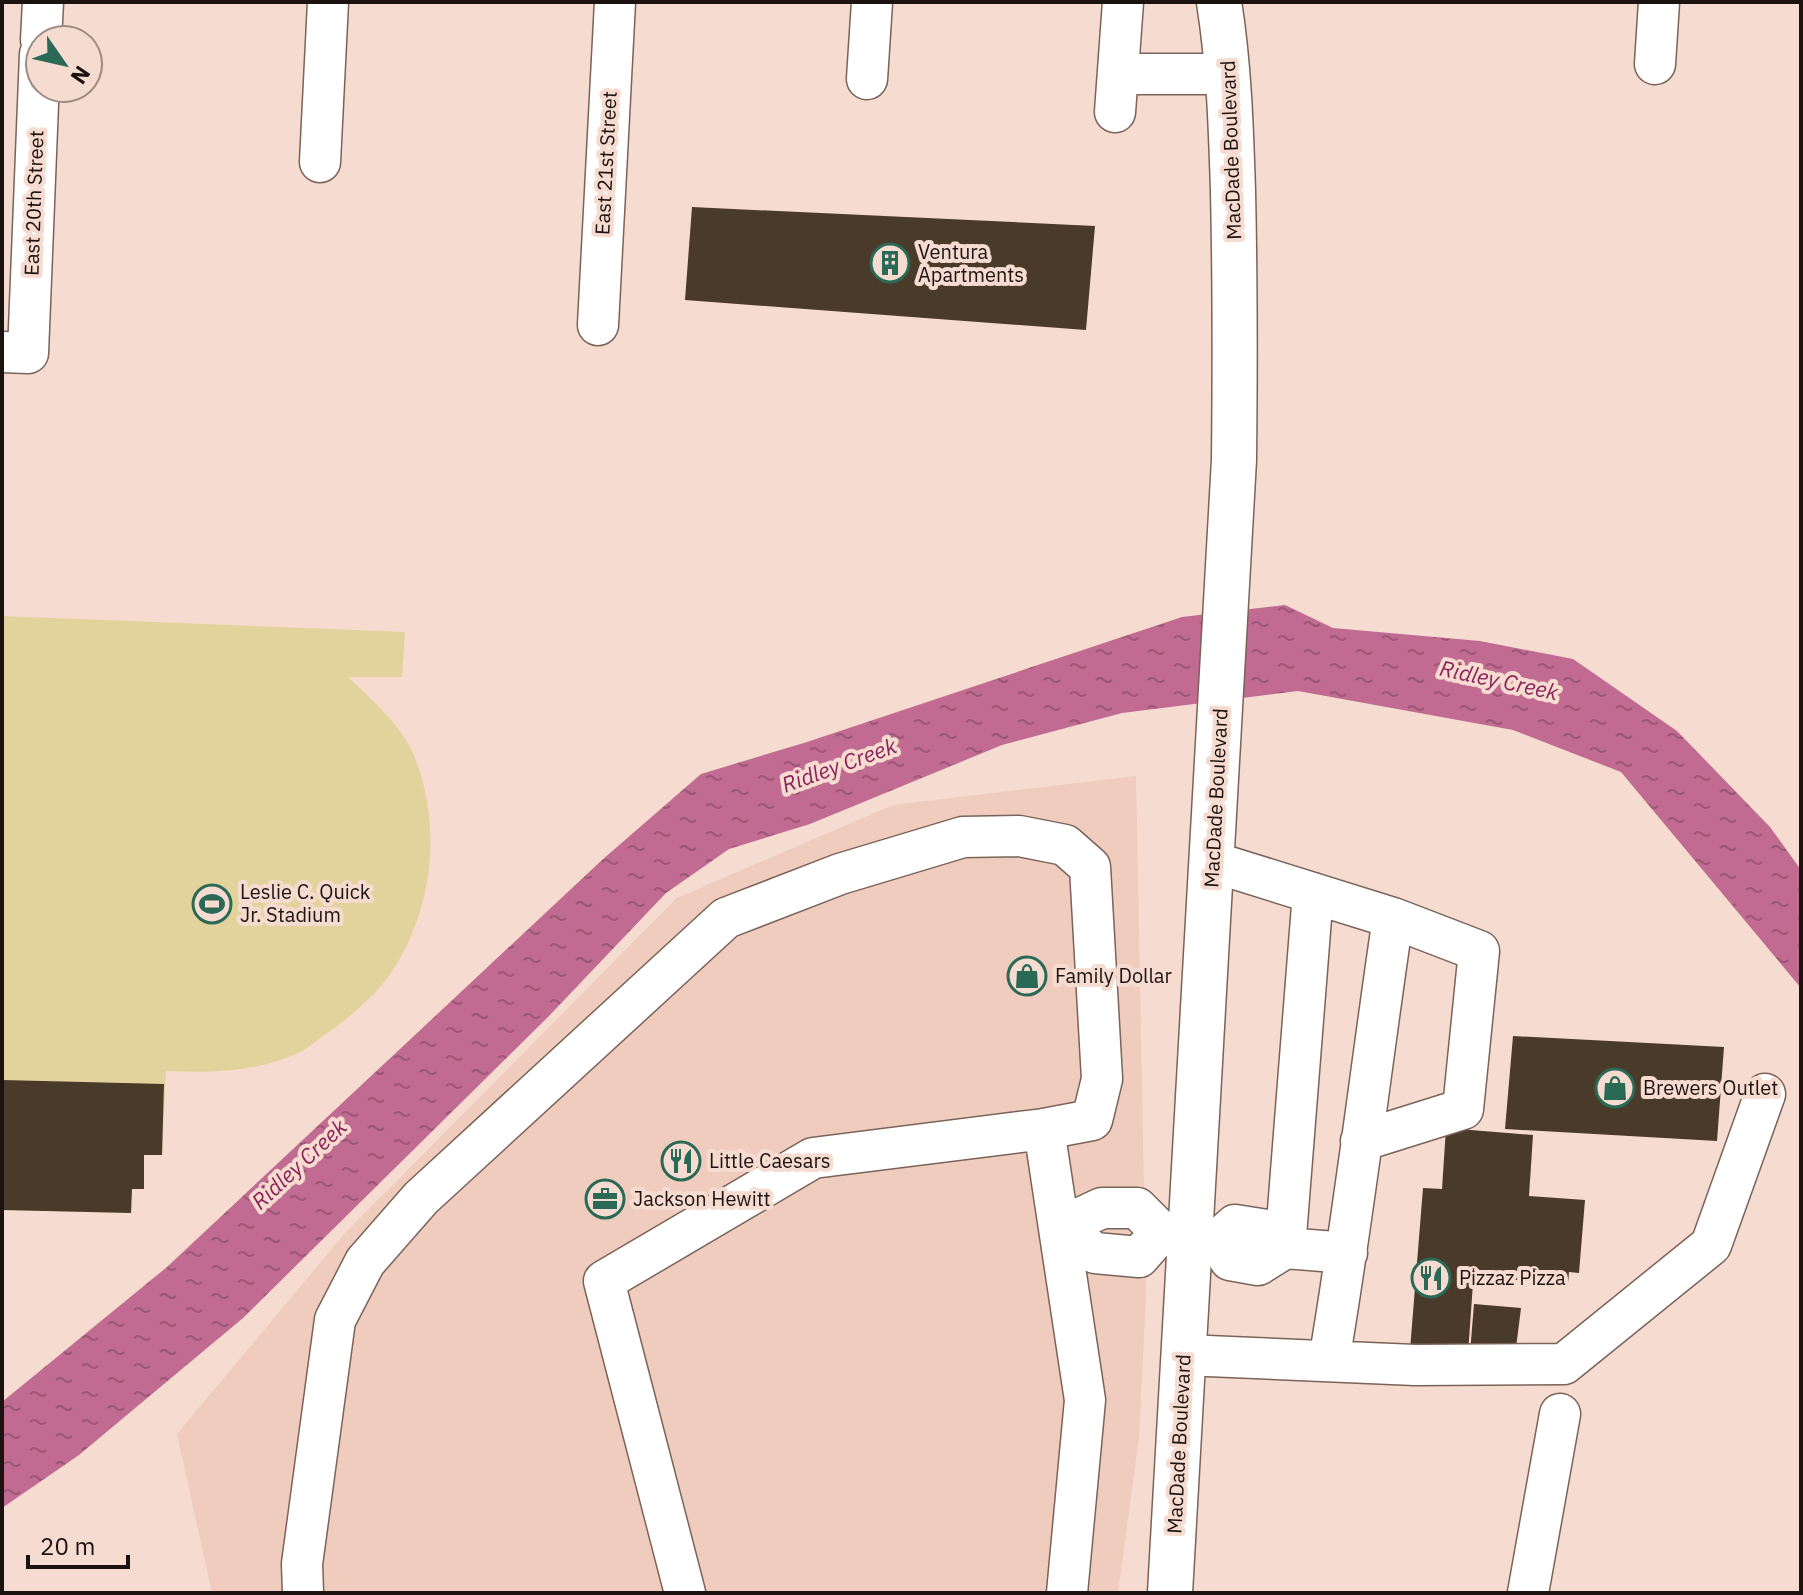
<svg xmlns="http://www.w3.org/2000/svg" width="1803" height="1595" viewBox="0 0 1803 1595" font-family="'IBM Plex Sans',sans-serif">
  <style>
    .built { fill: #efccbe }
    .garden { fill: #e2d39c }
    .water { fill: url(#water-ripples) }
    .building { fill: #493a2a }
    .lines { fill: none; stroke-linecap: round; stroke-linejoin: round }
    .minor-casing { stroke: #7a6359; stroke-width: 43 }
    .major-casing { stroke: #7a6359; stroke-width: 47 }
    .minor { stroke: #fff; stroke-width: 40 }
    .major { stroke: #fff; stroke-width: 44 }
    .labels { text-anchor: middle; stroke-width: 8; stroke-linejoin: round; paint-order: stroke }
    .street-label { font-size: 20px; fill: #1c1310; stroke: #f6dbd0 }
    .poi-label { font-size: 20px; fill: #1c1310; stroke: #f6dbd0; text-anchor: start }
    .water-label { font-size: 22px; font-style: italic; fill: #8a2059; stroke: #f6dbd0 }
  </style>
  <defs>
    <pattern id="water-ripples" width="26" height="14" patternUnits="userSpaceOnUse" patternTransform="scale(2)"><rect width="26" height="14" fill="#c16a92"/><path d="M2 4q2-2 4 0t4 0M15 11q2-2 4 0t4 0" fill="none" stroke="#9c5676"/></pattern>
  </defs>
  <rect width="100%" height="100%" fill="#f6dbd0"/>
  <path class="built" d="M 1136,776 L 1146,1297 L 1139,1437 L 1118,1593 L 212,1593 L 177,1434 L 345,1233 L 677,898 L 893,805 Z"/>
  <path class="garden" d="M 2,616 L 405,632 L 402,677 L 348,677 C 371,699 398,722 412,751 C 443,822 434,909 391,973 C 376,995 350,1017 329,1032 C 319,1038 309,1048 298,1053 C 258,1072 210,1073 166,1071 L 162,1155 L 144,1155 L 144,1189 L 132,1189 L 131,1213 L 2,1210 Z"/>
  <path class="water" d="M 1285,605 L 1333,628 L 1480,641 L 1573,659 L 1677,731 L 1770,827 L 1801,870 L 1801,988 L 1621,772 L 1513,730 L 1298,691 L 1122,713 L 1002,745 L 810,824 L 729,849 L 666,893 L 548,1017 L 243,1318 L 79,1455 L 2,1508 L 2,1402 L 167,1267 L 602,860 L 701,774 L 807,742 L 1182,617 Z"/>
  <path class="building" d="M 692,207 L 1095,226 L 1086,330 L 685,300 Z
    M 1513,1036 L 1724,1047 L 1717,1141 L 1505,1129 Z
    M 2,1080 L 164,1084 L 162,1155 L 144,1155 L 144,1189 L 132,1189 L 131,1213 L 2,1210 Z
    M 1446,1128 L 1533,1135 L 1529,1196 L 1585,1200 L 1579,1273 L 1569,1272 L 1568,1284 L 1478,1277 L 1479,1269 L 1474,1269 L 1468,1354 L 1410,1350 L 1423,1188 L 1442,1189 Z
    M 1474,1304 L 1521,1308 L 1515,1356 L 1470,1353 Z"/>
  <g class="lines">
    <g class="minor-casing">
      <path id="minor" d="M 41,40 L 43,2
        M 1655,64 L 1659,2
        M 1118,74 L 1228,74
        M 867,79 L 872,2
        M 1115,112 L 1123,2
        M 320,162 L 328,2
        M 598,325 L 615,2
        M 2,352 L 28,353 L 40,54
        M 1213,862 L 1393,918
        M 1059,1228 L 1102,1208 L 1137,1208 L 1161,1232 L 1217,1241 L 1230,1260 L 1258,1265 L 1285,1248 L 1347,1253
        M 1059,1228 L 1095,1253 L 1139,1257 L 1161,1232
        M 1217,1241 L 1235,1225 L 1267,1230 L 1285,1248
        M 1285,1248 L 1313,893
        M 1184,1355 L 1415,1365 L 1564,1364 L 1711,1245 L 1765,1094
        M 1329,1361 C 1354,1214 1371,1066 1393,918 L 1479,951 L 1463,1109 L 1361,1141
        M 303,1593 L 302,1564 L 335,1320 L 365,1262 L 421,1198 L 726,918 L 840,874 L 963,837 L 1019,836 L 1065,845 L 1090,867 L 1102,1079 L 1092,1120 L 1044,1129
        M 685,1593 L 604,1281 L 813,1158 L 1044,1129 L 1085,1400 L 1067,1593
        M 1528,1593 L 1560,1414"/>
    </g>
    <g class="major-casing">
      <path id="major" d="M 1170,1593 L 1234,460 C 1235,370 1235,281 1233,191 C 1231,127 1229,65 1219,2"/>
    </g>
    <use href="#minor" class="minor"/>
    <use href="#major" class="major"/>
  </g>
  <defs>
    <g id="building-ring" transform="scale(2)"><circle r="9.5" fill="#f6dbd0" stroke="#2a6956" stroke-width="1.5"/><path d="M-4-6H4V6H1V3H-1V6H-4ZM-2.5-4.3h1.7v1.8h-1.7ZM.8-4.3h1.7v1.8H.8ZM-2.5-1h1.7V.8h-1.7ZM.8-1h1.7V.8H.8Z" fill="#2a6956"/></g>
    <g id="stadium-ring" transform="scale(2)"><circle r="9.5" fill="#f6dbd0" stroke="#2a6956" stroke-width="1.5"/><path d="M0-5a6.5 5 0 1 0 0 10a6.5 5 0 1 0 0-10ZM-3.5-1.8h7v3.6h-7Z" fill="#2a6956"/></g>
    <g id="shop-ring" transform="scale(2)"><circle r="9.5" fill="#f6dbd0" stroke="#2a6956" stroke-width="1.5"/><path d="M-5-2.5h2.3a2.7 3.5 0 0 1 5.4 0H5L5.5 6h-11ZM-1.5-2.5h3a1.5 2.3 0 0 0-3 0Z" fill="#2a6956"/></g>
    <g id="restaurant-ring" transform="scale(2)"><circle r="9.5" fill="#f6dbd0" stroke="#2a6956" stroke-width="1.5"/><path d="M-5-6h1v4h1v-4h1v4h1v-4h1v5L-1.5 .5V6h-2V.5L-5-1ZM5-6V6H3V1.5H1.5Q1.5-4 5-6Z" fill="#2a6956"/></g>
    <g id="office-ring" transform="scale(2)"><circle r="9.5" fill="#f6dbd0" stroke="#2a6956" stroke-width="1.5"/><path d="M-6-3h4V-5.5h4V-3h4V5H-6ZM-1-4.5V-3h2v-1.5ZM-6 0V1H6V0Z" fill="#2a6956"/></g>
  </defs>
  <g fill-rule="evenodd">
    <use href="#building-ring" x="890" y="263"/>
    <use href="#stadium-ring" x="212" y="904"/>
    <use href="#shop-ring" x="1027" y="976"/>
    <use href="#shop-ring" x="1615" y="1088"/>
    <use href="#restaurant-ring" x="681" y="1161"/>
    <use href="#office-ring" x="605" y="1199"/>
    <use href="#restaurant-ring" x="1431" y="1278"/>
  </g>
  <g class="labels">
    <g class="street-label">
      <text transform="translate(1231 150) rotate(-92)" y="7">MacDade Boulevard</text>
      <text transform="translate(606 163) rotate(-87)" y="7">East 21st Street</text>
      <text transform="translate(34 203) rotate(-88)" y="7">East 20th Street</text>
      <text transform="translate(1216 798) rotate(-87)" y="7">MacDade Boulevard</text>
      <text transform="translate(1179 1444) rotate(-87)" y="7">MacDade Boulevard</text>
    </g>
    <g class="poi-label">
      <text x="918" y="259">Ventura<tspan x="918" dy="23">Apartments</tspan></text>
      <text x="240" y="899">Leslie C. Quick<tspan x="240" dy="23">Jr. Stadium</tspan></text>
      <text x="1055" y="983">Family Dollar</text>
      <text x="1643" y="1095">Brewers Outlet</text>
      <text x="709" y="1168">Little Caesars</text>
      <text x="633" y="1206">Jackson Hewitt</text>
      <text x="1459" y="1285">Pizzaz Pizza</text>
    </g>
    <g class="water-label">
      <text transform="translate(1499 680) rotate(12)" y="8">Ridley Creek</text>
      <text transform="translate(839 765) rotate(-20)" y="8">Ridley Creek</text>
      <text transform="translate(299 1164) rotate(-43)" y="8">Ridley Creek</text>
    </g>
  </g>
  <rect width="1803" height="1595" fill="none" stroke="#1c1310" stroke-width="8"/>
  <g transform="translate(64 64) rotate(124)"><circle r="38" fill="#f6dbd0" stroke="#9f8b83" stroke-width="2"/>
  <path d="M0-6L14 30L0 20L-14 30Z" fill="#2a6956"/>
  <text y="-12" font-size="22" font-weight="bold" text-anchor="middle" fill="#1c1310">N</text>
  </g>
  <path d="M28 1555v12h100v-12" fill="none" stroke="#1c1310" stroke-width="4"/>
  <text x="40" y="1555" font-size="24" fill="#1c1310" stroke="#f6dbd0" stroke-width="6" paint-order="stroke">20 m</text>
</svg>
